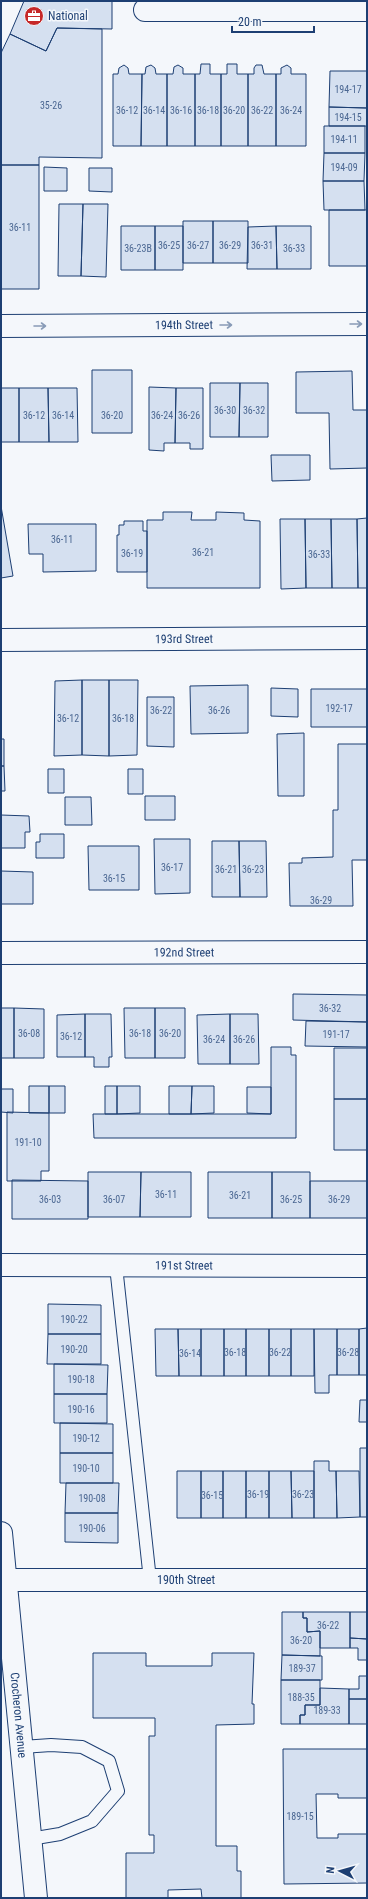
<svg xmlns="http://www.w3.org/2000/svg" width="368" height="1899" viewBox="0 0 368 1899" font-family="'Roboto Condensed',sans-serif">
  <style>
    .building { fill: #d5e0f0; stroke: #1d3f73 }
    .lines { fill: none; stroke-linecap: round; stroke-linejoin: round }
    .lane-casing { stroke: #1d3f73; stroke-width: 14 }
    .street-casing { stroke: #1d3f73; stroke-width: 24 }
    .secondary-casing { stroke: #1d3f73; stroke-width: 24 }
    .lane { stroke: #f4f7fb; stroke-width: 12 }
    .street { stroke: #f4f7fb; stroke-width: 22 }
    .secondary { stroke: #f4f7fb; stroke-width: 22 }
    .oneway { stroke: #889bb7 }
    .labels { text-anchor: middle; stroke-width: 3; stroke-linejoin: round; paint-order: stroke }
    .number-label { font-size: 10px; fill: #4b6792 }
    .poi-label { font-size: 12px; fill: #1d3f73; stroke: #f4f7fb; text-anchor: start }
    .street-label { font-size: 12px; fill: #1d3f73; stroke: #f4f7fb }
  </style>
  <rect width="100%" height="100%" fill="#f4f7fb"/>
  <path class="building" d="M 24,1 L 112,1 L 112,29 L 57,28 L 46,51 L 10,34 Z
    M 57,28 L 102,29 L 102,158 L 39,157 L 39,165 L 1,165 L 1,53 L 10,34 L 46,51 Z
    M 201,64 L 210,64 L 210,74 L 221,74 L 221,146 L 195,146 L 195,74 L 200,74 Z
    M 227,64 L 237,64 L 237,74 L 248,74 L 248,146 L 221,146 L 221,74 L 227,74 Z
    M 124,65 L 128,68 L 129,74 L 142,74 L 141,146 L 113,146 L 113,74 L 118,74 L 119,68 Z
    M 151,65 L 155,68 L 156,74 L 167,74 L 167,146 L 141,146 L 142,74 L 145,74 L 146,67 Z
    M 178,65 L 183,68 L 183,74 L 195,74 L 195,146 L 167,146 L 167,74 L 173,74 L 174,67 Z
    M 256,65 L 262,65 L 264,74 L 276,74 L 276,146 L 248,146 L 248,74 L 254,74 L 254,68 Z
    M 287,65 L 291,68 L 291,74 L 306,74 L 306,146 L 276,146 L 276,74 L 281,74 L 281,68 Z
    M 330,71 L 367,71 L 367,108 L 329,107 Z
    M 329,107 L 367,108 L 367,126 L 329,126 Z
    M 324,126 L 365,126 L 365,153 L 324,153 Z
    M 324,153 L 365,153 L 364,181 L 323,181 Z
    M 1,165 L 39,165 L 39,289 L 1,289 Z
    M 44,167 L 67,168 L 67,191 L 44,191 Z
    M 89,168 L 112,168 L 112,192 L 89,191 Z
    M 323,181 L 364,181 L 365,210 L 324,210 Z
    M 59,204 L 83,204 L 81,276 L 58,276 Z
    M 83,204 L 108,204 L 106,277 L 81,276 Z
    M 329,210 L 367,210 L 367,266 L 329,266 Z
    M 183,221 L 213,221 L 213,263 L 183,263 Z
    M 213,221 L 248,221 L 248,263 L 213,263 Z
    M 121,226 L 155,226 L 155,270 L 121,270 Z
    M 155,226 L 183,226 L 183,270 L 155,270 Z
    M 276,226 L 277,269 L 247,269 L 248,227 Z
    M 276,226 L 311,226 L 311,269 L 277,269 Z
    M 92,370 L 132,370 L 132,433 L 92,433 Z
    M 352,371 L 353,410 L 367,410 L 367,468 L 330,469 L 329,413 L 296,413 L 296,372 Z
    M 210,383 L 240,383 L 239,437 L 210,437 Z
    M 240,383 L 268,383 L 268,437 L 239,437 Z
    M 149,387 L 176,388 L 175,443 L 164,443 L 164,451 L 149,450 Z
    M 1,388 L 19,388 L 19,442 L 1,442 Z
    M 19,388 L 48,388 L 49,442 L 19,442 Z
    M 48,388 L 77,388 L 78,442 L 49,442 Z
    M 176,388 L 203,388 L 203,449 L 190,449 L 190,443 L 175,443 Z
    M 271,455 L 310,455 L 310,480 L 272,481 Z
    M 1,506 L 13,576 L 1,578 Z
    M 163,512 L 192,512 L 191,520 L 216,520 L 216,512 L 244,513 L 244,520 L 260,521 L 260,588 L 147,588 L 147,520 L 163,520 Z
    M 367,518 L 367,588 L 358,588 L 357,519 Z
    M 280,519 L 305,519 L 306,588 L 281,589 Z
    M 305,519 L 331,519 L 332,588 L 306,588 Z
    M 331,519 L 357,519 L 358,588 L 332,588 Z
    M 124,521 L 143,521 L 143,531 L 147,531 L 147,572 L 117,572 L 117,535 L 119,535 L 119,525 L 124,525 Z
    M 28,524 L 96,524 L 96,571 L 43,572 L 43,554 L 29,554 Z
    M 82,680 L 82,755 L 54,756 L 55,681 Z
    M 82,680 L 109,680 L 109,756 L 82,755 Z
    M 109,680 L 138,680 L 137,755 L 109,756 Z
    M 248,685 L 248,733 L 191,734 L 190,686 Z
    M 271,688 L 298,689 L 298,717 L 271,716 Z
    M 311,689 L 367,689 L 367,727 L 311,727 Z
    M 147,697 L 174,697 L 174,747 L 147,746 Z
    M 304,733 L 304,796 L 278,796 L 277,734 Z
    M 1,739 L 4,739 L 4,766 L 1,766 Z
    M 338,744 L 367,744 L 367,860 L 352,860 L 353,906 L 290,906 L 289,863 L 302,863 L 302,858 L 333,857 L 333,810 L 338,810 Z
    M 1,766 L 4,766 L 5,791 L 1,791 Z
    M 48,769 L 64,769 L 64,793 L 48,793 Z
    M 128,769 L 143,769 L 143,794 L 128,794 Z
    M 145,796 L 175,796 L 175,820 L 145,820 Z
    M 65,797 L 91,797 L 92,825 L 65,825 Z
    M 1,815 L 29,816 L 30,832 L 25,832 L 25,848 L 1,848 Z
    M 40,834 L 64,834 L 64,858 L 36,858 L 36,842 L 40,842 Z
    M 154,839 L 190,839 L 190,893 L 155,894 Z
    M 212,841 L 239,841 L 240,897 L 212,897 Z
    M 239,841 L 266,841 L 267,897 L 240,897 Z
    M 88,846 L 139,846 L 139,890 L 89,890 Z
    M 1,871 L 33,872 L 33,904 L 1,904 Z
    M 293,994 L 367,995 L 367,1022 L 293,1020 Z
    M 1,1008 L 14,1008 L 14,1058 L 1,1058 Z
    M 14,1008 L 44,1009 L 44,1058 L 14,1058 Z
    M 124,1008 L 155,1008 L 155,1058 L 125,1058 Z
    M 155,1008 L 185,1008 L 185,1058 L 155,1058 Z
    M 85,1014 L 85,1057 L 57,1057 L 57,1015 Z
    M 85,1014 L 111,1014 L 112,1057 L 109,1057 L 109,1067 L 94,1067 L 94,1057 L 85,1057 Z
    M 230,1014 L 230,1064 L 198,1064 L 197,1015 Z
    M 230,1014 L 258,1014 L 259,1064 L 230,1064 Z
    M 306,1021 L 367,1022 L 367,1047 L 305,1046 Z
    M 271,1047 L 291,1047 L 291,1055 L 296,1055 L 296,1138 L 94,1138 L 93,1114 L 271,1114 Z
    M 334,1048 L 367,1048 L 367,1099 L 334,1099 Z
    M 29,1086 L 49,1086 L 49,1113 L 29,1113 Z
    M 49,1086 L 65,1086 L 65,1113 L 49,1113 Z
    M 105,1086 L 117,1086 L 117,1114 L 105,1114 Z
    M 117,1086 L 140,1086 L 140,1113 L 117,1114 Z
    M 169,1086 L 192,1086 L 191,1114 L 169,1114 Z
    M 192,1086 L 214,1086 L 214,1113 L 191,1114 Z
    M 247,1087 L 271,1087 L 271,1114 L 247,1113 Z
    M 1,1089 L 13,1089 L 13,1113 L 1,1112 Z
    M 334,1099 L 367,1099 L 367,1150 L 334,1150 Z
    M 7,1112 L 49,1113 L 49,1171 L 41,1171 L 41,1181 L 7,1181 Z
    M 88,1172 L 141,1172 L 140,1217 L 88,1217 Z
    M 141,1172 L 191,1172 L 191,1217 L 140,1217 Z
    M 208,1172 L 272,1172 L 272,1218 L 208,1218 Z
    M 272,1172 L 310,1172 L 310,1218 L 272,1218 Z
    M 12,1180 L 88,1181 L 88,1219 L 12,1219 Z
    M 310,1181 L 367,1181 L 367,1218 L 310,1218 Z
    M 48,1304 L 101,1305 L 101,1334 L 48,1334 Z
    M 367,1328 L 367,1375 L 359,1375 L 359,1329 Z
    M 155,1329 L 178,1329 L 179,1376 L 156,1376 Z
    M 178,1329 L 201,1329 L 201,1376 L 179,1376 Z
    M 201,1329 L 224,1329 L 224,1376 L 201,1376 Z
    M 224,1329 L 246,1329 L 246,1376 L 224,1376 Z
    M 246,1329 L 269,1329 L 269,1376 L 246,1376 Z
    M 269,1329 L 291,1329 L 291,1376 L 269,1376 Z
    M 291,1329 L 314,1329 L 314,1376 L 291,1376 Z
    M 314,1329 L 337,1329 L 337,1375 L 329,1375 L 329,1393 L 315,1393 Z
    M 337,1329 L 359,1329 L 359,1375 L 337,1375 Z
    M 48,1334 L 101,1334 L 101,1364 L 47,1364 Z
    M 54,1364 L 108,1365 L 107,1394 L 54,1394 Z
    M 54,1394 L 107,1394 L 107,1423 L 54,1423 Z
    M 360,1400 L 367,1400 L 367,1422 L 359,1422 Z
    M 60,1423 L 113,1424 L 113,1453 L 60,1453 Z
    M 360,1448 L 367,1448 L 367,1517 L 360,1517 Z
    M 60,1453 L 113,1453 L 113,1483 L 60,1483 Z
    M 314,1461 L 329,1461 L 329,1471 L 336,1471 L 337,1518 L 314,1518 Z
    M 177,1471 L 201,1471 L 201,1518 L 177,1518 Z
    M 201,1471 L 223,1471 L 223,1518 L 201,1518 Z
    M 223,1471 L 246,1471 L 246,1518 L 223,1518 Z
    M 246,1471 L 269,1471 L 269,1518 L 246,1518 Z
    M 269,1471 L 291,1471 L 292,1518 L 269,1518 Z
    M 291,1471 L 314,1471 L 314,1518 L 292,1518 Z
    M 336,1471 L 359,1471 L 360,1517 L 337,1518 Z
    M 66,1483 L 119,1483 L 118,1513 L 65,1513 Z
    M 65,1513 L 118,1513 L 118,1543 L 65,1542 Z
    M 282,1612 L 303,1612 L 303,1618 L 307,1618 L 307,1632 L 320,1631 L 320,1656 L 282,1655 Z
    M 303,1612 L 350,1612 L 350,1648 L 320,1648 L 320,1631 L 307,1632 L 307,1618 L 303,1618 Z
    M 350,1612 L 367,1612 L 367,1639 L 350,1638 Z
    M 350,1638 L 367,1639 L 367,1660 L 358,1660 L 358,1648 L 350,1648 Z
    M 93,1653 L 146,1653 L 146,1666 L 212,1666 L 212,1653 L 254,1653 L 252,1704 L 254,1704 L 254,1724 L 216,1725 L 216,1846 L 237,1846 L 237,1871 L 241,1871 L 241,1898 L 202,1898 L 201,1889 L 168,1890 L 168,1898 L 126,1898 L 126,1853 L 154,1853 L 154,1835 L 149,1835 L 149,1736 L 155,1736 L 155,1718 L 93,1718 Z
    M 282,1655 L 322,1656 L 322,1680 L 281,1680 Z
    M 359,1676 L 367,1676 L 367,1699 L 349,1699 L 349,1689 L 359,1689 Z
    M 281,1680 L 320,1680 L 320,1705 L 305,1705 L 305,1715 L 300,1715 L 300,1724 L 281,1724 Z
    M 320,1688 L 349,1689 L 349,1724 L 300,1724 L 300,1715 L 305,1715 L 305,1705 L 320,1705 Z
    M 349,1699 L 367,1699 L 367,1724 L 349,1724 Z
    M 283,1749 L 367,1749 L 367,1798 L 338,1798 L 338,1794 L 316,1794 L 317,1838 L 338,1838 L 338,1834 L 367,1834 L 367,1883 L 284,1884 Z"/>
  <g class="lines">
    <g class="lane-casing">
      <path id="lane" d="M 116,1266 L 150,1580
        M 22,1747 L 51,1745 L 82,1747 L 109,1761 L 118,1791 L 92,1821 L 60,1834 L 30,1839"/>
    </g>
    <g class="street-casing">
      <g id="street">
        <path d="M 145,10 L 367,10"/>
        <path id="s1" d="M 1,326 L 367,324"/>
        <path id="s2" d="M 1,640 L 367,638"/>
        <path id="s3" d="M 1,953 L 367,952"/>
        <path id="s4" d="M 1,1265 L 367,1266"/>
        <path id="s5" d="M 6,1580 L 367,1580"/>
      </g>
    </g>
    <g class="secondary-casing">
      <g id="secondary">
        <path id="s6" d="M 1,1533 L 36,1898"/>
      </g>
    </g>
    <use href="#lane" class="lane"/>
    <use href="#street" class="street"/>
    <use href="#secondary" class="secondary"/>
  </g>
  <defs><path id="oneway-shaft" d="M-6 0H5M1.5-3L5.5 0L1.5 3" fill="none" stroke-width="1.6" stroke-linecap="round" stroke-linejoin="round"/></defs>
  <g class="oneway">
    <use href="#oneway-shaft" transform="translate(356 324)"/>
    <use href="#oneway-shaft" transform="translate(226 325)"/>
    <use href="#oneway-shaft" transform="translate(40 326)"/>
  </g>
  <defs>
    <g id="office-disc" transform="scale(1)"><circle r="9.5" fill="#c62828" stroke="#f4f7fb"/><path d="M-6-3h4V-5.5h4V-3h4V5H-6ZM-1-4.5V-3h2v-1.5ZM-6 0V1H6V0Z" fill="#fff"/></g>
  </defs>
  <g fill-rule="evenodd">
    <use href="#office-disc" x="34" y="16"/>
  </g>
  <g class="labels">
    <g class="number-label">
      <text x="348" y="93">194-17</text>
      <text x="51" y="109">35-26</text>
      <text x="127" y="114">36-12</text>
      <text x="154" y="114">36-14</text>
      <text x="181" y="114">36-16</text>
      <text x="208" y="114">36-18</text>
      <text x="234" y="114">36-20</text>
      <text x="262" y="114">36-22</text>
      <text x="291" y="114">36-24</text>
      <text x="348" y="121">194-15</text>
      <text x="344" y="143">194-11</text>
      <text x="344" y="171">194-09</text>
      <text x="20" y="231">36-11</text>
      <text x="169" y="249">36-25</text>
      <text x="198" y="249">36-27</text>
      <text x="230" y="249">36-29</text>
      <text x="262" y="249">36-31</text>
      <text x="138" y="252">36-23B</text>
      <text x="294" y="252">36-33</text>
      <text x="225" y="414">36-30</text>
      <text x="254" y="414">36-32</text>
      <text x="34" y="419">36-12</text>
      <text x="63" y="419">36-14</text>
      <text x="112" y="419">36-20</text>
      <text x="162" y="419">36-24</text>
      <text x="189" y="419">36-26</text>
      <text x="62" y="543">36-11</text>
      <text x="203" y="556">36-21</text>
      <text x="132" y="557">36-19</text>
      <text x="319" y="558">36-33</text>
      <text x="339" y="712">192-17</text>
      <text x="161" y="714">36-22</text>
      <text x="219" y="714">36-26</text>
      <text x="68" y="722">36-12</text>
      <text x="123" y="722">36-18</text>
      <text x="172" y="871">36-17</text>
      <text x="226" y="873">36-21</text>
      <text x="253" y="873">36-23</text>
      <text x="114" y="882">36-15</text>
      <text x="321" y="904">36-29</text>
      <text x="330" y="1012">36-32</text>
      <text x="29" y="1037">36-08</text>
      <text x="140" y="1037">36-18</text>
      <text x="170" y="1037">36-20</text>
      <text x="336" y="1038">191-17</text>
      <text x="71" y="1040">36-12</text>
      <text x="214" y="1043">36-24</text>
      <text x="244" y="1043">36-26</text>
      <text x="28" y="1146">191-10</text>
      <text x="166" y="1198">36-11</text>
      <text x="240" y="1199">36-21</text>
      <text x="50" y="1203">36-03</text>
      <text x="114" y="1203">36-07</text>
      <text x="291" y="1203">36-25</text>
      <text x="339" y="1203">36-29</text>
      <text x="74" y="1323">190-22</text>
      <text x="74" y="1353">190-20</text>
      <text x="235" y="1356">36-18</text>
      <text x="280" y="1356">36-22</text>
      <text x="348" y="1356">36-28</text>
      <text x="190" y="1357">36-14</text>
      <text x="81" y="1383">190-18</text>
      <text x="81" y="1413">190-16</text>
      <text x="86" y="1442">190-12</text>
      <text x="86" y="1472">190-10</text>
      <text x="258" y="1498">36-19</text>
      <text x="303" y="1498">36-23</text>
      <text x="212" y="1499">36-15</text>
      <text x="92" y="1502">190-08</text>
      <text x="92" y="1532">190-06</text>
      <text x="328" y="1629">36-22</text>
      <text x="301" y="1644">36-20</text>
      <text x="302" y="1672">189-37</text>
      <text x="301" y="1701">188-35</text>
      <text x="327" y="1714">189-33</text>
      <text x="300" y="1820">189-15</text>
    </g>
    <g class="poi-label">
      <text x="48" y="20">National</text>
    </g>
    <g class="street-label">
      <text dy="4" stroke="none"><textPath href="#s1" startOffset="183">194th Street</textPath></text>
      <text dy="4" stroke="none"><textPath href="#s2" startOffset="183">193rd Street</textPath></text>
      <text dy="4" stroke="none"><textPath href="#s3" startOffset="183">192nd Street</textPath></text>
      <text dy="4" stroke="none"><textPath href="#s4" startOffset="183">191st Street</textPath></text>
      <text dy="4" stroke="none"><textPath href="#s5" startOffset="180">190th Street</textPath></text>
      <text dy="4" stroke="none"><textPath href="#s6" startOffset="183">Crocheron Avenue</textPath></text>
    </g>
  </g>
  <rect width="368" height="1899" fill="none" stroke="#1d3f73" stroke-width="4"/>
  <g transform="translate(340 1871) rotate(276)" stroke="#f4f7fb" stroke-width="3" paint-order="stroke">
  <path d="M0-3L7 15L0 10L-7 15Z" fill="#1d3f73"/>
  <text y="-6" font-size="11" font-weight="bold" text-anchor="middle" fill="#1d3f73">N</text>
  </g>
  <path d="M232 26v6h82v-6" fill="none" stroke="#1d3f73" stroke-width="2"/>
  <text x="238" y="26" font-size="12" fill="#1d3f73" stroke="#f4f7fb" stroke-width="3" paint-order="stroke">20 m</text>
</svg>
